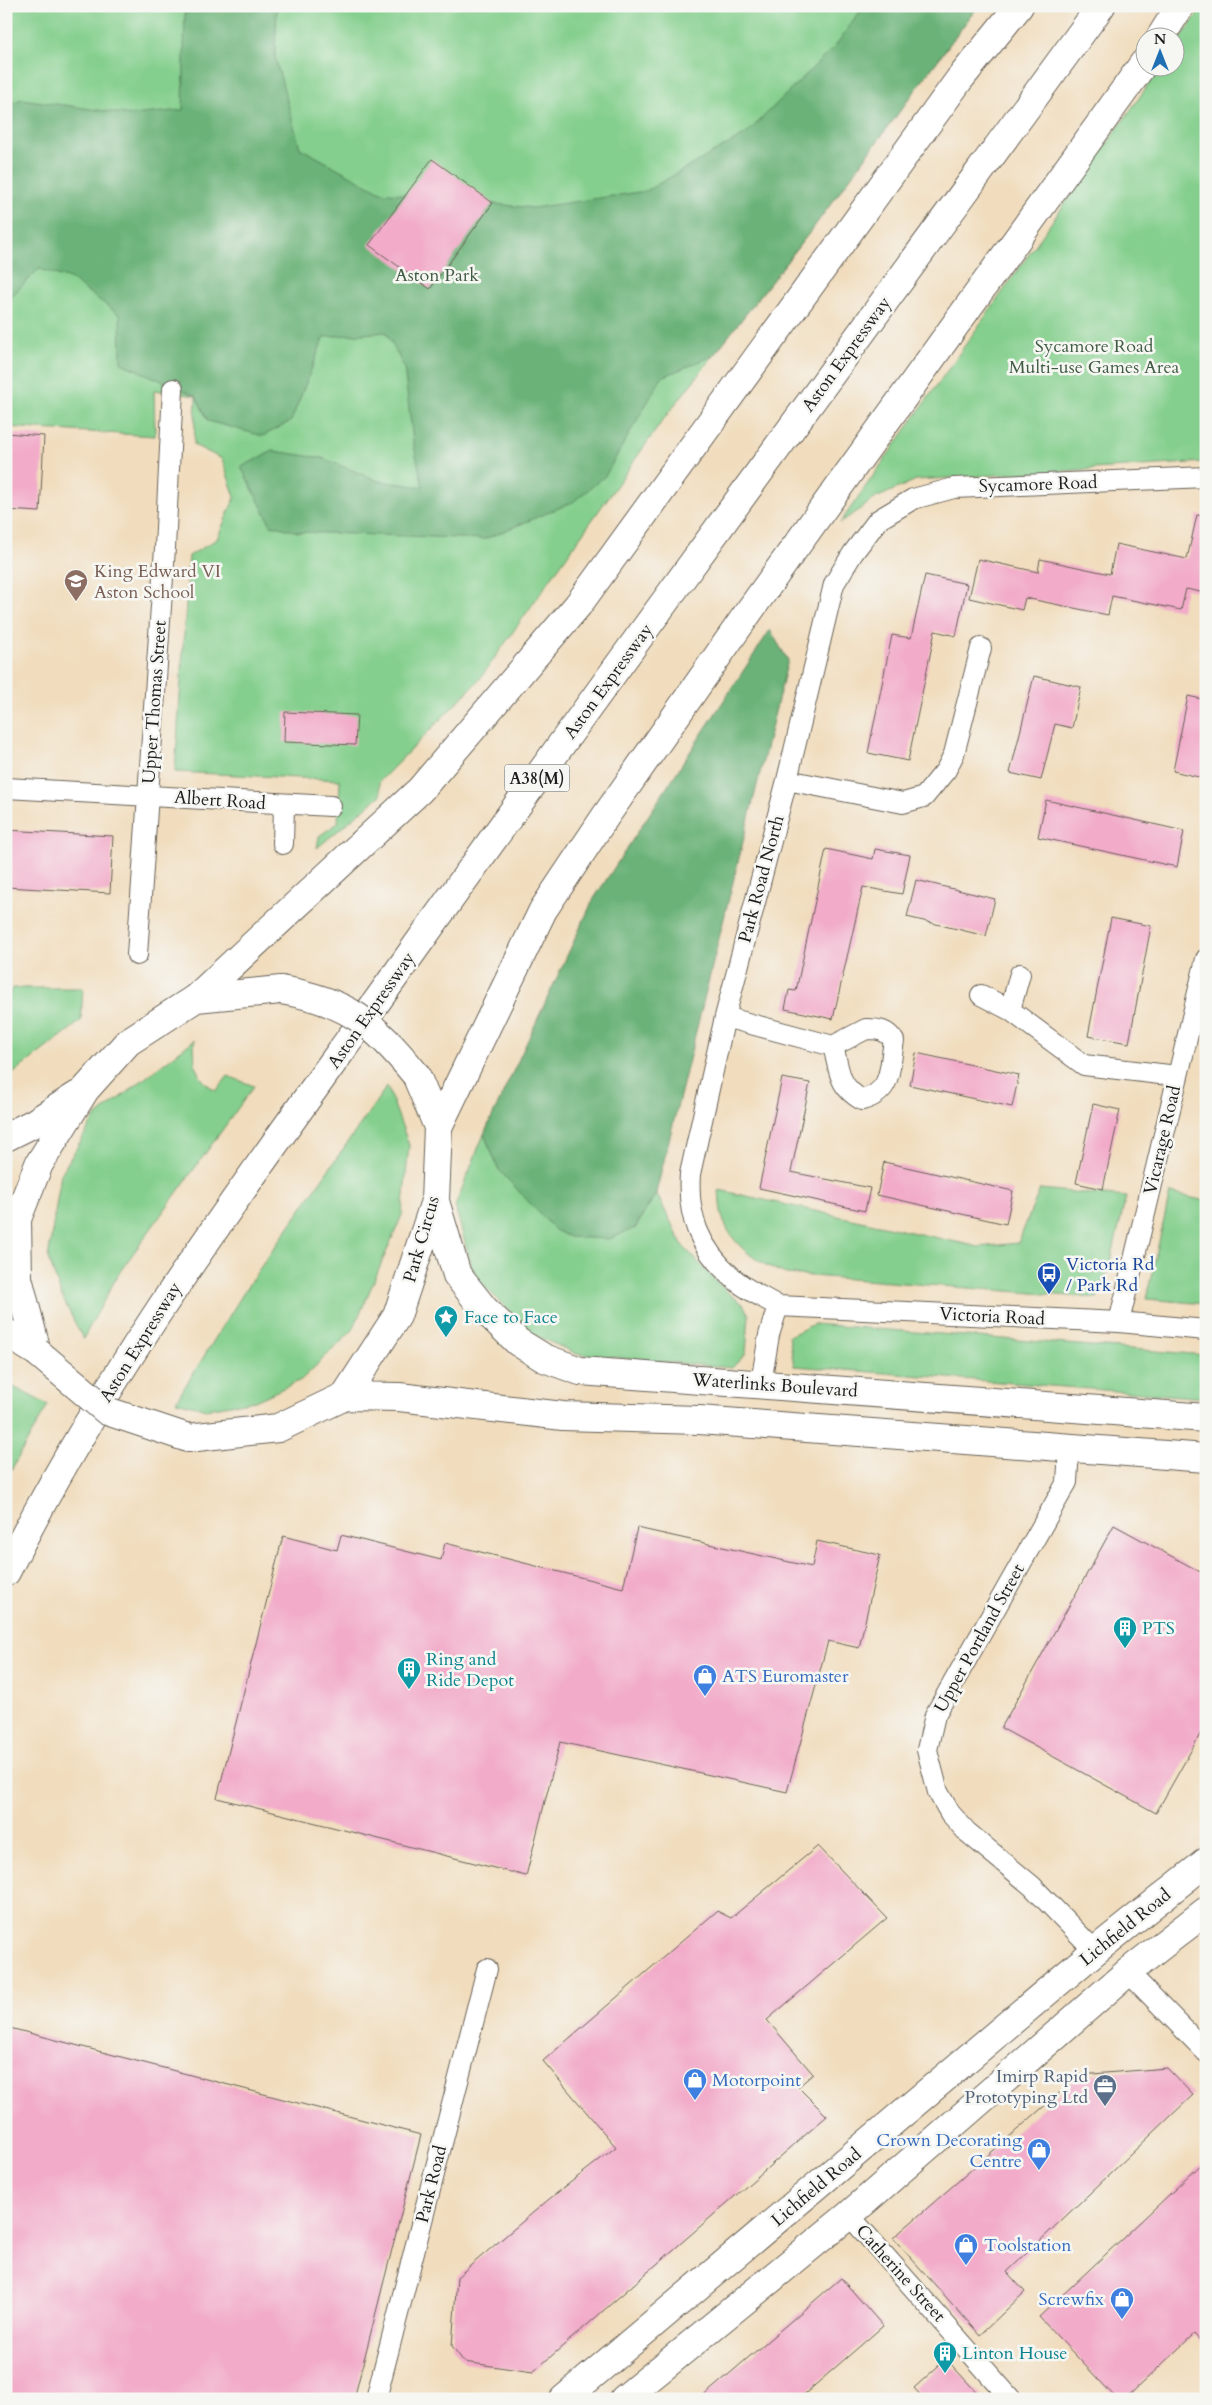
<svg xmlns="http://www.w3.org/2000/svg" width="1212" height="2405" viewBox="0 0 1212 2405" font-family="Cardo,serif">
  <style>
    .green { fill: #84cf8d; stroke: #507654 }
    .forest { fill: #6bb278; stroke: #44674a }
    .building { fill: #f2abc9 }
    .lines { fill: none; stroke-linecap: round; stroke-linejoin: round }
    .street-casing { stroke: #676055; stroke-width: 22 }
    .secondary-casing { stroke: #676055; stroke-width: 30 }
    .primary-casing { stroke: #676055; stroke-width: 30 }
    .highway-casing { stroke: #676055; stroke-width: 30 }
    .street { stroke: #fff; stroke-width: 20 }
    .secondary { stroke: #fff; stroke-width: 28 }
    .primary { stroke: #fff; stroke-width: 28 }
    .highway { stroke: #fff; stroke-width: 28 }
    .secondary-bridge-casing { stroke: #676055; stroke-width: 30; stroke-linecap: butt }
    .secondary-bridge { stroke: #fff; stroke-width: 28 }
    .labels { text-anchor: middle; stroke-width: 5; stroke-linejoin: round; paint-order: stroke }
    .shield { fill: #f6f6f2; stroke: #5d5d5c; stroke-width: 1 }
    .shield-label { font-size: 16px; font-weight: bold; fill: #1c1c1c }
    .park-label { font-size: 18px; fill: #405b44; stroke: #f6f6f2 }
    .street-label { font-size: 18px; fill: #1c1c1c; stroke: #f6f6f2 }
    .education-label { font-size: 18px; fill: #785e54; stroke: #f6f6f2; text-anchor: start }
    .transit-label { font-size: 18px; fill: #164399; stroke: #f6f6f2; text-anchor: start }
    .culture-label { font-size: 18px; fill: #0d838f; stroke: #f6f6f2; text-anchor: start }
    .shop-label { font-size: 18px; fill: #366cbe; stroke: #f6f6f2; text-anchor: start }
    .service-label { font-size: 18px; fill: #4e5e75; stroke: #f6f6f2; text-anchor: end }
  </style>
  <rect width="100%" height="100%" fill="#f6f6f2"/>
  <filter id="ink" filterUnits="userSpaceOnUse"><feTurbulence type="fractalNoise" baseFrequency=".02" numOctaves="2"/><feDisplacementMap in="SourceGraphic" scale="10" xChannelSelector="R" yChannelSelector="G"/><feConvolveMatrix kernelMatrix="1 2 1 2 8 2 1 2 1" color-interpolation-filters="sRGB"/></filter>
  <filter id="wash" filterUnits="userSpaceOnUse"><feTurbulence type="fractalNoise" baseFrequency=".0096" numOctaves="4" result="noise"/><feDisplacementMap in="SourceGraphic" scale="20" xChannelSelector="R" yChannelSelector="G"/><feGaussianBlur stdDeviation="1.12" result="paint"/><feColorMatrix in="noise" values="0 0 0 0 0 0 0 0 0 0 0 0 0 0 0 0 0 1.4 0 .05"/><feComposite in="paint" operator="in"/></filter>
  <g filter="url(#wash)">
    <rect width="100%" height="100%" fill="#f1ddbe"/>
    <path class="green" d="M 6,6 L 978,6 L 813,228 L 663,420 L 479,680 L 379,782 L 381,795 L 317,848 L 319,836 L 338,823 L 340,780 L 175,772 L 189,556 L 217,539 L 235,497 L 222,459 L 194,445 L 196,396 L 154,390 L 155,436 L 6,427 Z
      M 1203,6 L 1206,6 L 1206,462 L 916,480 L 876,498 L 840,523 L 1160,68 L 1174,68 L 1175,47 Z
      M 12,988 L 83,988 L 81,1021 L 6,1079 L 6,1000 Z
      M 194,1040 C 195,1066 193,1075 216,1091 L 228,1076 L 254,1086 L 119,1273 L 83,1339 L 62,1297 L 48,1258 L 61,1174 L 95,1117 Z
      M 387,1086 L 409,1145 L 402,1215 L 353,1330 L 301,1380 L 255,1401 L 206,1409 L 176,1401 L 251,1281 Z
      M 484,1134 L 499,1170 L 635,1229 L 656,1193 L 683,1246 L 726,1291 L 743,1304 L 749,1315 L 746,1353 L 732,1368 L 577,1354 L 532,1334 L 474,1276 L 455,1206 Z
      M 1040,1189 L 1126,1197 L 1109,1268 L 1097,1298 L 786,1274 C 759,1264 735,1248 724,1222 C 720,1213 720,1200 719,1190 L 979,1247 L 1018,1243 Z
      M 1170,1193 L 1206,1201 L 1206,1304 L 1146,1299 Z
      M 814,1324 L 1206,1355 L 1206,1398 L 794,1366 L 789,1336 Z
      M 6,1383 L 48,1405 L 6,1479 Z"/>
    <path class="forest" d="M 185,6 L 277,6 L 275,57 L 300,148 L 381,192 L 533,208 L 646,191 L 746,134 L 836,45 L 864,6 L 978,6 L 813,228 L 713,356 L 662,377 L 605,476 L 573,502 L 485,539 L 298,532 L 271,525 L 241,467 L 273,451 L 322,458 L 379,481 L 423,487 L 413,441 L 404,367 L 386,332 L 324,337 L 291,421 L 263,436 L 208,421 L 196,396 L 121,363 L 120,315 L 70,279 L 39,269 L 6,302 L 6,105 L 22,99 L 133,115 L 183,110 Z
      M 770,630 L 788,660 L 656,1193 L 635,1228 L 609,1239 L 569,1237 L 555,1230 L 499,1170 L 484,1134 L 593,900 Z"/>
    <g id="blocks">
      <path class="building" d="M 432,159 L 493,203 L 430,289 L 369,245 Z
        M 6,433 L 44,436 L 40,512 L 6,510 Z
        M 1197,515 L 1206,516 L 1206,593 L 1186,589 L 1181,610 L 1112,596 L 1108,615 L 1025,598 L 1022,610 L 969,598 L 978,559 L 1038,572 L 1040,559 L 1110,574 L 1116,544 L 1187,559 Z
        M 925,575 L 967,584 L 956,636 L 935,631 L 908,761 L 868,753 L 892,635 L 911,638 Z
        M 1034,676 L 1081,687 L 1072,728 L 1055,724 L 1041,780 L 1010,773 Z
        M 1188,696 L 1206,700 L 1206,767 L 1203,778 L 1173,771 Z
        M 285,712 L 357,715 L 355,745 L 284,742 Z
        M 1046,800 L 1184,831 L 1177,867 L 1038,837 Z
        M 6,830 L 113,836 L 110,893 L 6,887 Z
        M 826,849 L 873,859 L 875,849 L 910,855 L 902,894 L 863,887 L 833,1019 L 785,1009 L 789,990 L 796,991 Z
        M 916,880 L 995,899 L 986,936 L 907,917 Z
        M 1111,918 L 1151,926 L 1129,1043 L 1088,1036 Z
        M 916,1053 L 1019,1075 L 1012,1107 L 910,1085 Z
        M 782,1078 L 810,1083 L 791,1172 L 870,1188 L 865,1211 L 759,1188 Z
        M 1093,1104 L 1120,1110 L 1103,1189 L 1076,1183 Z
        M 884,1162 L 1013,1191 L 1006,1224 L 877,1195 Z
        M 1114,1525 L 1206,1575 L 1206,1724 L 1156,1813 L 1001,1728 Z
        M 637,1528 L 812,1567 L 817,1541 L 880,1555 L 859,1648 L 828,1641 L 787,1792 L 560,1742 L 526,1876 L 217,1798 L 283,1536 L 337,1550 L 341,1535 L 441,1560 L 445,1543 L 623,1588 Z
        M 818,1846 L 887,1918 L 767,2020 L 813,2074 L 798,2087 L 827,2116 L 533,2372 L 464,2362 L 452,2346 L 457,2277 L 548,2200 L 616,2147 L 543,2061 L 717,1911 L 731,1918 Z
        M 6,2027 L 421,2135 L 354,2399 L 6,2399 Z
        M 1167,2068 L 1193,2095 L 1007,2272 L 1025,2292 L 980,2335 L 893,2238 L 1080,2075 Z
        M 1206,2160 L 1206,2347 L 1194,2334 L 1125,2399 L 1117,2399 L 1039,2317 Z
        M 841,2278 L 883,2326 L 799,2399 L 700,2399 Z
        M 946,2359 L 983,2399 L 924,2399 L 914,2388 Z"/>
    </g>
  </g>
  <g filter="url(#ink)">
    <use href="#blocks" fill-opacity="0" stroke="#676055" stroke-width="1"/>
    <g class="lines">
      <g class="street-casing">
        <path id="street" d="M 1206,477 L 954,488 L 913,499 L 878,520 L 853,553 L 834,584 L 787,780 L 725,1017 L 690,1174 C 687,1216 699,1248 732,1277 C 744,1289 763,1297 778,1306 L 1119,1322 L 1206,1330
          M 787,780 L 903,803 L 924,797 L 946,770 L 954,754 L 981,648
          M 6,788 L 331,806
          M 283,844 L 284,805
          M 137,955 L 165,548 L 173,389
          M 981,995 L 1010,1010 L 1084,1065 L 1177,1076
          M 1010,1010 L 1020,974
          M 725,1017 L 833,1046
          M 866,1029 C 879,1029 887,1030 894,1041 C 889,1068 893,1092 862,1100 C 838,1086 840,1072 833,1046 Z
          M 1119,1322 L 1206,959
          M 761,1383 L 769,1335 L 778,1306
          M 1069,1449 L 1067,1482 L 935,1715 L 927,1750 L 938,1792 L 950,1813 L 967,1832 L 1032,1886 L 1095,1951
          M 1128,1972 L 1206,2052
          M 849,2215 L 1011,2399
          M 376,2399 L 487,1969"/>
      </g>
      <g class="secondary-casing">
        <path id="secondary" d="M 6,1137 L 34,1123 L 78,1095
          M 435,1201 L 457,1275 L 484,1309 L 518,1342 L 544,1358 L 580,1371 L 1206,1418
          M 6,1333 L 37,1352
          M 37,1352 L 18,1278 L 17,1219 L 39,1164 L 85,1090 L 128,1042 L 196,998 L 281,990
          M 345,1396 L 399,1397 L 563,1416 L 699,1420 L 1206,1458
          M 188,1438 L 278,1428 L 345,1396 L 397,1316 L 435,1201 L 438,1127 L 416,1075"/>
      </g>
      <g class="primary-casing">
        <path id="primary" d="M 564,2399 L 1095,1951 L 1206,1862
          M 624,2399 L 849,2215 L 1128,1972 L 1206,1911"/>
      </g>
      <g class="highway-casing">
        <path id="highway" d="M 1160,38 L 1180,6
          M 196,998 L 420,790 L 578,605 L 959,80 L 1019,6
          M 438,1127 L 543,910 L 605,817 L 750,610 L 1144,63
          M 6,1572 C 115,1354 264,1160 405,962 C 634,641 868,324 1101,6"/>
      </g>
      <use href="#street" class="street"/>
      <use href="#secondary" class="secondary"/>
      <use href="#primary" class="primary"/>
      <use href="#highway" class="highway"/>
      <g class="secondary-bridge-casing">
        <path id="secondary-bridge" d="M 281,990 C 347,1001 374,1023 416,1075
          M 37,1352 L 107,1411 L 188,1438"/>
      </g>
      <use href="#secondary-bridge" class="secondary-bridge"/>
    </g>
  </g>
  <defs>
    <g id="school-pin" transform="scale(1.25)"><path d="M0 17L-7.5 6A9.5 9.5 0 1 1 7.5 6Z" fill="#8d6e63" stroke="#f6f6f2"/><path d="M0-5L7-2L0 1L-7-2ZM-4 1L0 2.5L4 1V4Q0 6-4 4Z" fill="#fff"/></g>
    <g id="bus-pin" transform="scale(1.25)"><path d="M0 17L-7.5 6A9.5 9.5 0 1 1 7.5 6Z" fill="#1a4fb4" stroke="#f6f6f2"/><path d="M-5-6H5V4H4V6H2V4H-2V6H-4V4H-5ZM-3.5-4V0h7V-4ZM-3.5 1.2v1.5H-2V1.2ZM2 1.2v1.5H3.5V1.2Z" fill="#fff"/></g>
    <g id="sight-pin" transform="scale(1.25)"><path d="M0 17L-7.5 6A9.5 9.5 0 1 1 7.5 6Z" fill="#0f9aa8" stroke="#f6f6f2"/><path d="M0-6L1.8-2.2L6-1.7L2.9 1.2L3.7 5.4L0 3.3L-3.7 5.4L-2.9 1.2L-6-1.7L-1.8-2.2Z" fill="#fff"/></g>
    <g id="building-pin" transform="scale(1.25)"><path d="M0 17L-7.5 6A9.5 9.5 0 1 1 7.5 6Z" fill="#0f9aa8" stroke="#f6f6f2"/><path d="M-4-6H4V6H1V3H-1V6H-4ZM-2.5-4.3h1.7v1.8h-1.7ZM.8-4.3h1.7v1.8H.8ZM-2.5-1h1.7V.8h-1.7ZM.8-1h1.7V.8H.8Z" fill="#fff"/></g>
    <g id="shop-pin" transform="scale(1.25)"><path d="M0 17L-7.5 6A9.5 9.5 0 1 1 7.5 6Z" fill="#3f7fe0" stroke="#f6f6f2"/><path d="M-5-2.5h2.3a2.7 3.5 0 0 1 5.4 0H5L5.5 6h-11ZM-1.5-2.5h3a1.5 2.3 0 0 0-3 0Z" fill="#fff"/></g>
    <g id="office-pin" transform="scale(1.25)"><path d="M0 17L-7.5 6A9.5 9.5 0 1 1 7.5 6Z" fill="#5c6f8a" stroke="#f6f6f2"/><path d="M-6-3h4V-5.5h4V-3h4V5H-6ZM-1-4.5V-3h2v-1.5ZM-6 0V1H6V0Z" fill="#fff"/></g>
  </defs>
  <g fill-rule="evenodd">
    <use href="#school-pin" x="76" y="581"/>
    <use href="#bus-pin" x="1049" y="1274"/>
    <use href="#sight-pin" x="446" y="1317"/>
    <use href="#building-pin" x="1125" y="1628"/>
    <use href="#building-pin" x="409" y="1669"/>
    <use href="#shop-pin" x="705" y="1676"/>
    <use href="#shop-pin" x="695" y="2080"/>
    <use href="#office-pin" x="1105" y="2086"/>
    <use href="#shop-pin" x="1039" y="2150"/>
    <use href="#shop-pin" x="966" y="2245"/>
    <use href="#shop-pin" x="1122" y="2299"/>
    <use href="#building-pin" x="945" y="2353"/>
  </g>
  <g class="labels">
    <rect class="shield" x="504.5" y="764.5" width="65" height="27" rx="4"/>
    <g class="shield-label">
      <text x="537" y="784">A38(M)</text>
    </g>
    <g class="park-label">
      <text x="437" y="281">Aston Park</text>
      <text x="1094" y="352">Sycamore Road<tspan x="1094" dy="21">Multi-use Games Area</tspan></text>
    </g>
    <g class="street-label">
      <text transform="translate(846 354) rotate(-54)" y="6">Aston Expressway</text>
      <text transform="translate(1038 484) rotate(-2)" y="6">Sycamore Road</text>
      <text transform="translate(608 681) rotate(-54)" y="6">Aston Expressway</text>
      <text transform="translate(154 702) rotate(-86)" y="6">Upper Thomas Street</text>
      <text transform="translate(220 800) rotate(4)" y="6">Albert Road</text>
      <text transform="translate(761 879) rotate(-75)" y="6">Park Road North</text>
      <text transform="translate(371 1010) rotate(-55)" y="6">Aston Expressway</text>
      <text transform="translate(1162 1140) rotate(-77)" y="6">Vicarage Road</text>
      <text transform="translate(421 1239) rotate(-74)" y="6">Park Circus</text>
      <text transform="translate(992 1316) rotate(3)" y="6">Victoria Road</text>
      <text transform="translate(140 1342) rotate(-58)" y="6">Aston Expressway</text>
      <text transform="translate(775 1385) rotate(4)" y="6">Waterlinks Boulevard</text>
      <text transform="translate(979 1638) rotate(-61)" y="6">Upper Portland Street</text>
      <text transform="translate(1125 1927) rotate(-39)" y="6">Lichfield Road</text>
      <text transform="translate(431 2184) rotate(-76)" y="6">Park Road</text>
      <text transform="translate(816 2187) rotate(-40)" y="6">Lichfield Road</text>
      <text transform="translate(901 2273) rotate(48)" y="6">Catherine Street</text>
    </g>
    <g class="education-label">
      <text x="94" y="577">King Edward VI<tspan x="94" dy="21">Aston School</tspan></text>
    </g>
    <g class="transit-label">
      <text x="1066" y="1270">Victoria Rd<tspan x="1066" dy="21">/ Park Rd</tspan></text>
    </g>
    <g class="culture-label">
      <text x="464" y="1323">Face to Face</text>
      <text x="1142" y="1634">PTS</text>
      <text x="426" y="1665">Ring and<tspan x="426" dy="21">Ride Depot</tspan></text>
      <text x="962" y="2359">Linton House</text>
    </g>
    <g class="shop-label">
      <text x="722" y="1682">ATS Euromaster</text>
      <text x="712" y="2086">Motorpoint</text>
      <text x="1022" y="2146" text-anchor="end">Crown Decorating<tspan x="1022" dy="21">Centre</tspan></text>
      <text x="984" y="2251">Toolstation</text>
      <text x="1104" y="2305" text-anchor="end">Screwfix</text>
    </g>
    <g class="service-label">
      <text x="1088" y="2082">Imirp Rapid<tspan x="1088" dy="21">Prototyping Ltd</tspan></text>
    </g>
  </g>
  <rect width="1212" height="2405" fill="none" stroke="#f6f6f2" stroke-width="25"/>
  <g transform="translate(1160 52)"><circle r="24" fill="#f6f6f2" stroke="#9f9f9c"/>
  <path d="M0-4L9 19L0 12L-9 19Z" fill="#1f6fb2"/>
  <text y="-8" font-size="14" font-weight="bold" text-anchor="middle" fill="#1c1c1c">N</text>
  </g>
</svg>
